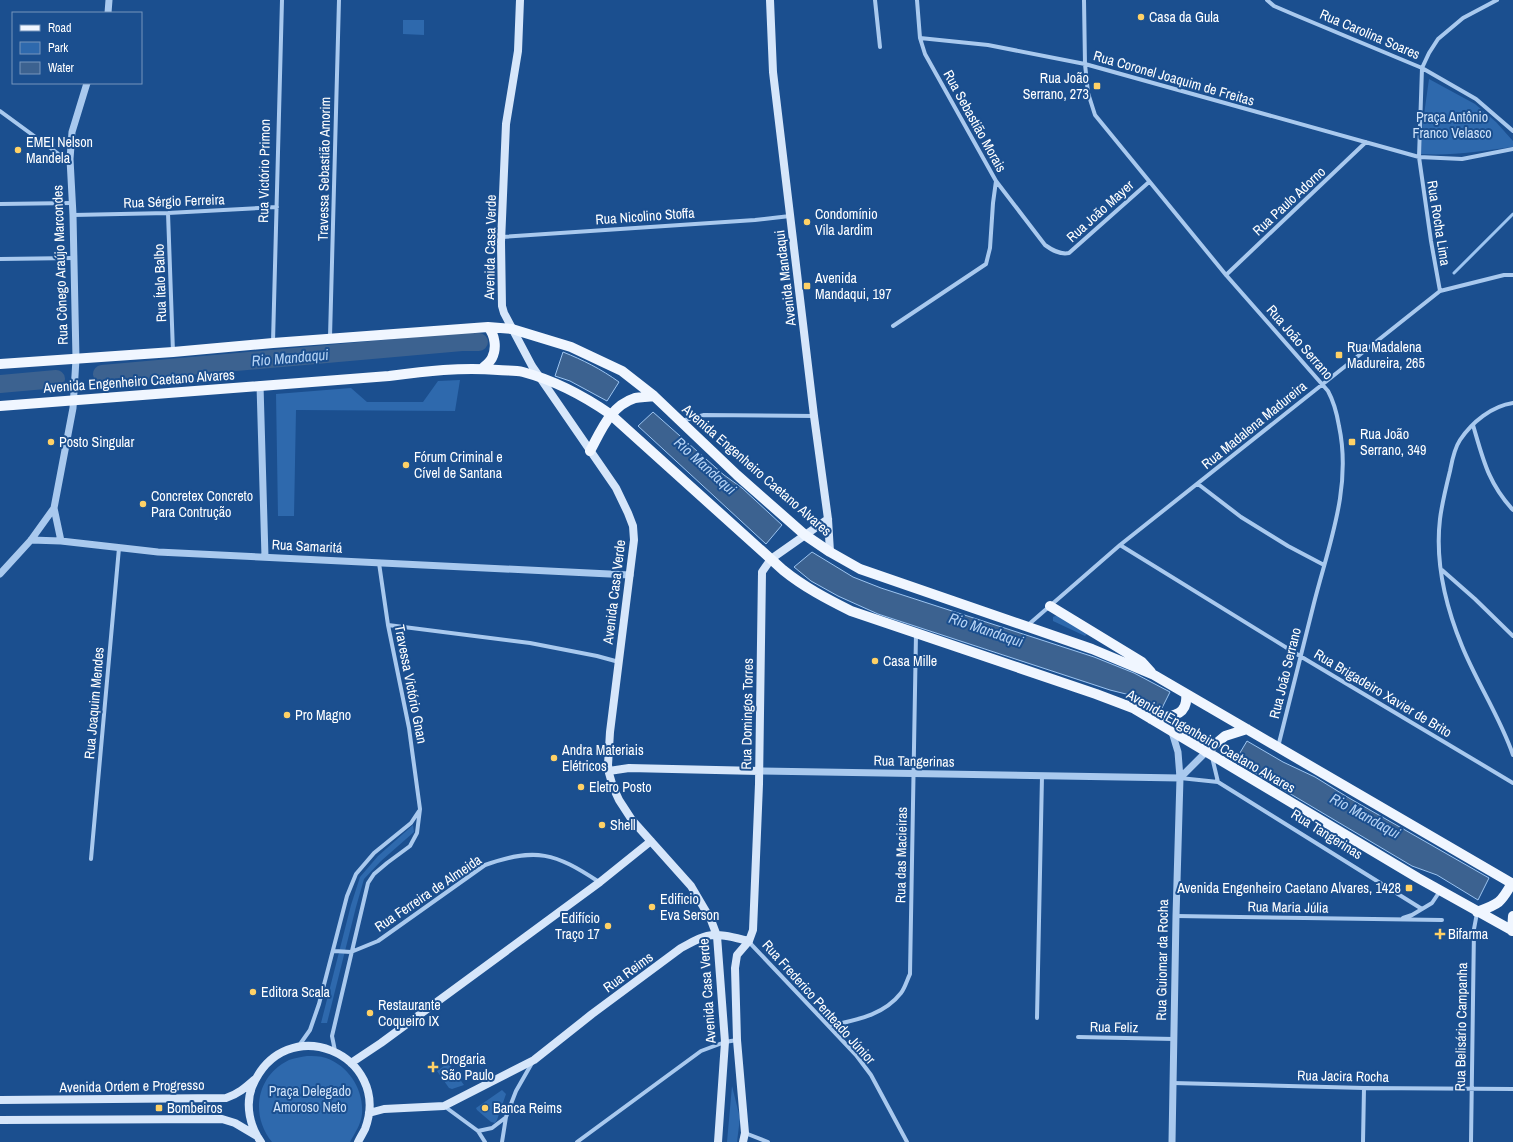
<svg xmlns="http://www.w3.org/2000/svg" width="1513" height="1142" viewBox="0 0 1513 1142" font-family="'Archivo Narrow',sans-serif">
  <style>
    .green { fill: #2e69ad }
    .water { fill: #3c6290; stroke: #9cc4f0 }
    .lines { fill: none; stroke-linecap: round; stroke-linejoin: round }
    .stream { stroke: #9cc4f0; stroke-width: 3 }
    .river { stroke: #3c6290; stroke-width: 18 }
    .minor { stroke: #a9c9ee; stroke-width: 4 }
    .tertiary { stroke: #a9c9ee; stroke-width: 7 }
    .secondary { stroke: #d6e6fa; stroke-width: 8 }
    .primary { stroke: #f0f6ff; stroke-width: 10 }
    .poi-dot { fill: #ffd166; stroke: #1b4f8f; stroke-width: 1.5 }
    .labels { text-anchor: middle; stroke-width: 4; stroke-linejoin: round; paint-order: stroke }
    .poi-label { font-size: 14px; fill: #fff; stroke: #1b4f8f; text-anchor: start }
    .street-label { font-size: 14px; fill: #fff; stroke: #1b4f8f }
    .park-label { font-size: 14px; fill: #cfe3fa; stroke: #1b4f8f }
    .water-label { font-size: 15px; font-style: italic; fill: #b5d3f5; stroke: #1b4f8f }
  </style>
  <rect width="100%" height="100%" fill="#1b4f8f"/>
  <path class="green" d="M 403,20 L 424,20 L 424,35 L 403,34 Z
    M 1429,79 L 1475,104 L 1496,122 L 1513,141 L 1513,147 C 1482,151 1452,156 1421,154 L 1422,129 Z
    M 460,380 L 455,411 L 296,410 L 294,516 L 278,516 L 276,394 L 351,388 L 367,402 L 423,402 L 438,381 Z
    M 1058,615 L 1087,634 L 1085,636 L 1053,621 L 1053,617 Z
    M 413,825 L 414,832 L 381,861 L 364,879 L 356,907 L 327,1023 L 321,1023 L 351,905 L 360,877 L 378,856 Z
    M 307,1056 C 313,1056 320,1056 326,1058 C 349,1066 364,1090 362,1114 C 361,1124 355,1133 350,1142 L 272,1142 C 250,1115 256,1076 289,1060 C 294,1058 301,1057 307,1056 Z
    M 448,1063 L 464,1085 L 452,1089 L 449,1088 L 437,1071 Z
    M 732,1086 L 740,1118 L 737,1142 L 727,1142 Z
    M 502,1090 L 506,1094 L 497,1120 L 495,1123 L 491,1122 L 477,1110 L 476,1108 Z"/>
  <path class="water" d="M 563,352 C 583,360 601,369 619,382 L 607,401 L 570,381 L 555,376 Z
    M 653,412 L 724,475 L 742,488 L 782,525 L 766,544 L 638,426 Z
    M 812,552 L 853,577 L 881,588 L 1094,657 L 1134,673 L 1170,692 L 1161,710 L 1159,710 L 1142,698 L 1110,690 L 878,614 L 838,596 L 811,581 L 794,567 Z
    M 1247,741 L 1283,762 L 1315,777 L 1349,798 L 1489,878 L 1478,900 L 1437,875 L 1412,866 L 1235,761 Z"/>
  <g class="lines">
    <path class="stream" d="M 1454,273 L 1513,214"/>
    <path class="river" d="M 102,374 L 462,342 L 479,342
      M 0,384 L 56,379"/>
    <path class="minor" d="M 875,0 L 880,47
      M 1084,0 L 1085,64 L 1088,93 L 1095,115 L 1226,275 L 1328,391 C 1334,402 1337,414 1339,426 C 1352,487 1329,544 1314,603 C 1302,651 1290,699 1278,747
      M 1267,0 L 1274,6 L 1295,15 L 1422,68 L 1476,99 L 1513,131
      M 920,38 L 988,45 L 1085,64 L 1419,157 L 1462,159 L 1513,149
      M 0,111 L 60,155 L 70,159
      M 996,181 L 1045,245 C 1052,250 1060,255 1069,253 L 1149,182
      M 0,204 L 72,203
      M 168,213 L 173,352
      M 73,215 L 168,213 L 277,207
      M 502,237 L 755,220 L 790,216
      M 0,259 L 74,258
      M 1226,275 L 1366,142
      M 1440,291 L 1431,241 L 1419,157 L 1422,68 L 1429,53 L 1438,39 L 1463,18 L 1497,0
      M 893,326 L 986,264 L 990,248 L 993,203 L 996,181 L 925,54 L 920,38 L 917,0
      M 330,337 L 339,0
      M 273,342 L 282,0
      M 1513,403 C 1492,406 1472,422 1460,440 C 1454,449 1452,461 1450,471 C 1446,487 1442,503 1440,519 C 1435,561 1446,607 1462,646 C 1477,683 1500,717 1513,755
      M 681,421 L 704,415 L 814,416
      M 1473,425 C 1483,459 1488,483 1513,510
      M 1198,484 L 1241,517 L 1288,546 L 1324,565
      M 1120,545 L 1300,656 L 1513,783
      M 1442,570 L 1475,599 L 1513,636
      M 388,625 L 530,643 L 597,656 L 619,662
      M 1028,625 L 1120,545 L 1440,291 L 1504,275 L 1513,275
      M 1212,757 L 1218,782
      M 1180,778 L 1218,782 L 1422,909
      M 91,859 L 119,548
      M 1176,916 L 1442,920
      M 1403,918 L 1412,915 L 1432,903 L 1440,891
      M 749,942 L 856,1055 L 871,1075 L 907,1142
      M 334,951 L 351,952 L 378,941 L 485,865 C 536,847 555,853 599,882
      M 1037,1018 L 1042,776
      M 829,1026 C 855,1020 883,1016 901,993 C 905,988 907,980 910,974 L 916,634
      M 1078,1037 L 1174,1039
      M 298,1047 L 310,1030 L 319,1004 L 347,896 L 356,874 L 374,853 L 411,823 L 419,811
      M 335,1051 L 332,1036 L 368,883 L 374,874 L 387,863 L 410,846 L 417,833 L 420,809 L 409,728 L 388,625 L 379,563
      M 1173,1083 L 1364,1088 L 1513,1089
      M 444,1106 L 478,1131 L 485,1142
      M 478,1131 L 492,1128 L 505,1118
      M 745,1133 L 768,1142
      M 502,1142 L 506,1117 L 516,1091 L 532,1063
      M 577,1142 L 701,1051 L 725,1042 L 737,1040
      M 1363,1142 L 1364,1088
      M 1471,1142 L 1474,929 L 1477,913"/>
    <path class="tertiary" d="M 108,13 L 109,0
      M 260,385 L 265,557
      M 31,540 L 61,541 L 158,552 L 630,575
      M 61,541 L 54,508 L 73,408 L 76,359 L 73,215 L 70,159 L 72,132 L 87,83
      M 0,574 L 31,540 L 54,508
      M 759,771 L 1180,778 L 1178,752 L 1172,732
      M 1172,1142 L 1176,916 L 1180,778 L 1206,752"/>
    <path class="secondary" d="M 520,0 L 518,51 L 506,124 L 501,242 L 502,306 L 504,313 L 532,366 L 616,488 L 628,513 L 633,526 L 634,540 L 610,732 L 608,765 L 609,773 L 613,787 L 619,800 L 632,820 L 691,886 L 711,920 L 717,936 L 725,1042 L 718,1142
      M 770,0 L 773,72 L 814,416 L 828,519 L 830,552
      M 609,771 L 629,768 L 759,771
      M 351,1063 L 381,1043 L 600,882 L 651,841
      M 0,1100 L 226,1098 C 238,1094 245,1088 254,1080
      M 369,1113 L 384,1109 L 444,1106 L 534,1060 L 592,1014 L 681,948 C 689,944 698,938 707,936 C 720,933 736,938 749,941
      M 0,1120 L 222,1119 L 235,1123 L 257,1136
      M 261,1142 C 250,1127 245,1105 252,1087 C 285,1008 393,1055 365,1129 C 363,1133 360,1138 358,1142
      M 743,1142 L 745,1133 L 737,1040 L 735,968 L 737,955 L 749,941 L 753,930 L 759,784 L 762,572 L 771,559 L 828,519"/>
    <path class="primary" d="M 0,364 L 173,352 L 273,343 L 488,327 L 512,329 L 571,347 L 622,371 L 654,396 L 737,475 L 805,535 L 830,552 L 860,569 L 1092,649 L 1154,675 L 1513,884
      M 483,368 C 486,365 490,362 492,358 C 497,348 495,335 488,327
      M 0,406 L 389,376 C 426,371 461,367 498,370 C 506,371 515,370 523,372 C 553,380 584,396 610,414 L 783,570 C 804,587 827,599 851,611 L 1096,694 L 1133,708 L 1418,878 L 1513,931
      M 590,451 C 601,431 610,406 635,398 C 641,397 648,397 654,396
      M 1050,606 L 1142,662 L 1151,672
      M 1151,719 C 1168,716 1189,718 1186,694
      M 1206,752 L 1225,736 L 1247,729
      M 1477,912 C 1499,904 1501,903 1512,883
      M 1512,931 L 1513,916"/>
  </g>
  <g class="poi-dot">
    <circle cx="1141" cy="17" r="4"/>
    <rect x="1093" y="82" width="8" height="8" rx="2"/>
    <circle cx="18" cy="150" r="4"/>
    <circle cx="807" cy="222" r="4"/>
    <rect x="803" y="282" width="8" height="8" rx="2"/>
    <rect x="1335" y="351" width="8" height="8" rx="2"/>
    <circle cx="51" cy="442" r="4"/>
    <rect x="1348" y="438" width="8" height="8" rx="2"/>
    <circle cx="406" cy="465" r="4"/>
    <circle cx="143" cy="504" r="4"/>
    <circle cx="875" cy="661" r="4"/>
    <circle cx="287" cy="715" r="4"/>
    <circle cx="554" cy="758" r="4"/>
    <circle cx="581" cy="787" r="4"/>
    <circle cx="602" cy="825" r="4"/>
    <rect x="1405" y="884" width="8" height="8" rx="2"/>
    <circle cx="652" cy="907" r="4"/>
    <circle cx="608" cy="926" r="4"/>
    <path d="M1438 928h4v4h4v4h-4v4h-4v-4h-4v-4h4z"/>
    <circle cx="253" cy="992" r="4"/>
    <circle cx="370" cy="1013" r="4"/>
    <path d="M431 1061h4v4h4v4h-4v4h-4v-4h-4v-4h4z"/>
    <rect x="155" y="1104" width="8" height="8" rx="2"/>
    <circle cx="485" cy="1108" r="4"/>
  </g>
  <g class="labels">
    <g class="poi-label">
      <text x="1149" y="22">Casa da Gula</text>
      <text x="1089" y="83" text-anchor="end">Rua João<tspan x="1089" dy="16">Serrano, 273</tspan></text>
      <text x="26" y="147">EMEI Nelson<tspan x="26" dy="16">Mandela</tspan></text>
      <text x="815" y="219">Condomínio<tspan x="815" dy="16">Vila Jardim</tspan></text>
      <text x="815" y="283">Avenida<tspan x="815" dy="16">Mandaqui, 197</tspan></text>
      <text x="1347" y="352">Rua Madalena<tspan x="1347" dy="16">Madureira, 265</tspan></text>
      <text x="1360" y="439">Rua João<tspan x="1360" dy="16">Serrano, 349</tspan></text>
      <text x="59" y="447">Posto Singular</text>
      <text x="414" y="462">Fórum Criminal e<tspan x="414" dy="16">Cível de Santana</tspan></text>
      <text x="151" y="501">Concretex Concreto<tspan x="151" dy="16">Para Contrução</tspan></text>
      <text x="883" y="666">Casa Mille</text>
      <text x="295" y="720">Pro Magno</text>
      <text x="562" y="755">Andra Materiais<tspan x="562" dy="16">Elétricos</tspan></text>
      <text x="589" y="792">Eletro Posto</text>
      <text x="610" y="830">Shell</text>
      <text x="1401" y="893" text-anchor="end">Avenida Engenheiro Caetano Alvares, 1428</text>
      <text x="660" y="904">Edificio<tspan x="660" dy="16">Eva Serson</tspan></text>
      <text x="600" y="923" text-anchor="end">Edifício<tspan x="600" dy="16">Traço 17</tspan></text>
      <text x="1448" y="939">Bifarma</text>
      <text x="261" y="997">Editora Scala</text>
      <text x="378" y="1010">Restaurante<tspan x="378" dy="16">Coqueiro IX</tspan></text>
      <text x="441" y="1064">Drogaria<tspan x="441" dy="16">São Paulo</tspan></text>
      <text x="167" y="1113">Bombeiros</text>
      <text x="493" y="1113">Banca Reims</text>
    </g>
    <g class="street-label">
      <text transform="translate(1370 34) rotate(23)" y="5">Rua Carolina Soares</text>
      <text transform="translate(1174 78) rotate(16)" y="5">Rua Coronel Joaquim de Freitas</text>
      <text transform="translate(975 121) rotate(61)" y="5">Rua Sebastião Morais</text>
      <text transform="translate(324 169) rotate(-89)" y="5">Travessa Sebastião Amorim</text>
      <text transform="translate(264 171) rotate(-89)" y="5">Rua Victório Primon</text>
      <text transform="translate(174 201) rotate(-2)" y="5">Rua Sérgio Ferreira</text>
      <text transform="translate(1289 201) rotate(-43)" y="5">Rua Paulo Adorno</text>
      <text transform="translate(1100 211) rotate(-42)" y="5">Rua João Mayer</text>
      <text transform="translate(645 216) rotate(-4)" y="5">Rua Nicolino Stoffa</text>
      <text transform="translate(1439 223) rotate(81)" y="5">Rua Rocha Lima</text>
      <text transform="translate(490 247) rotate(-89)" y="5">Avenida Casa Verde</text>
      <text transform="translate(60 265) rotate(-92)" y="5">Rua Cônego Araújo Marcondes</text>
      <text transform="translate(785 278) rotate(-97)" y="5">Avenida Mandaqui</text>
      <text transform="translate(160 283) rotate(-92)" y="5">Rua Ítalo Balbo</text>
      <text transform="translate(1300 342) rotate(49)" y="5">Rua João Serrano</text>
      <text transform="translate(139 381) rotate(-4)" y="5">Avenida Engenheiro Caetano Alvares</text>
      <text transform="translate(1254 425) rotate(-39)" y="5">Rua Madalena Madureira</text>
      <text transform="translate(757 470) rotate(41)" y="5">Avenida Engenheiro Caetano Alvares</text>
      <text transform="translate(307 546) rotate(3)" y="5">Rua Samaritá</text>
      <text transform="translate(614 592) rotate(-83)" y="5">Avenida Casa Verde</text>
      <text transform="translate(1285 673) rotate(-76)" y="5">Rua João Serrano</text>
      <text transform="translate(411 684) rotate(79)" y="5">Travessa Victório Gnan</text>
      <text transform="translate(1383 693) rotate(31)" y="5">Rua Brigadeiro Xavier de Brito</text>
      <text transform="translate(94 703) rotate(-85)" y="5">Rua Joaquim Mendes</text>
      <text transform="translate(747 714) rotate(-89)" y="5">Rua Domingos Torres</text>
      <text transform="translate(1211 741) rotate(30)" y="5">Avenida Engenheiro Caetano Alvares</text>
      <text transform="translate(914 761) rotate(1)" y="5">Rua Tangerinas</text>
      <text transform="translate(1327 834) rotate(32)" y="5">Rua Tangerinas</text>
      <text transform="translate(901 855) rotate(-89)" y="5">Rua das Macieiras</text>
      <text transform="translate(428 893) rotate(-34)" y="5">Rua Ferreira de Almeida</text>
      <text transform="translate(1288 907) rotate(1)" y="5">Rua Maria Júlia</text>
      <text transform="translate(1162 960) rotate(-89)" y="5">Rua Guiomar da Rocha</text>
      <text transform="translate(628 972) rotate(-36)" y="5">Rua Reims</text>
      <text transform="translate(707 991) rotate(-94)" y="5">Avenida Casa Verde</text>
      <text transform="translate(819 1002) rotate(48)" y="5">Rua Frederico Penteado Júnior</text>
      <text transform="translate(1114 1027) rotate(1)" y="5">Rua Feliz</text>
      <text transform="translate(1461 1027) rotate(-89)" y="5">Rua Belisário Campanha</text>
      <text transform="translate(1343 1076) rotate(1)" y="5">Rua Jacira Rocha</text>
      <text transform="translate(132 1086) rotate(-1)" y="5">Avenida Ordem e Progresso</text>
    </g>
    <g class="park-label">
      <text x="1452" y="122">Praça Antônio<tspan x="1452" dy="16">Franco Velasco</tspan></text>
      <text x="310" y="1096">Praça Delegado<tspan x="310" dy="16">Amoroso Neto</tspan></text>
    </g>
    <g class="water-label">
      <text transform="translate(290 358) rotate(-5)" y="5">Rio Mandaqui</text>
      <text transform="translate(705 466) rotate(42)" y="5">Rio Mandaqui</text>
      <text transform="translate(986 630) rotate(19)" y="5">Rio Mandaqui</text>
      <text transform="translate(1365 816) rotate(29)" y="5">Rio Mandaqui</text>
    </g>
  </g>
  <rect x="12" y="12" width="130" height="72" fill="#1b4f8f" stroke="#7695bc"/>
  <rect x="20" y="25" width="20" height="6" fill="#f0f6ff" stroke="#7695bc"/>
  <text x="48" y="32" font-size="12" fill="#ffffff">Road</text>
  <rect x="20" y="42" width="20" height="12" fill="#2e69ad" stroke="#7695bc"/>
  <text x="48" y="52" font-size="12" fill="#ffffff">Park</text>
  <rect x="20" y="62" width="20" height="12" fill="#3c6290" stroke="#7695bc"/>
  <text x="48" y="72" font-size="12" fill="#ffffff">Water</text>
</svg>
